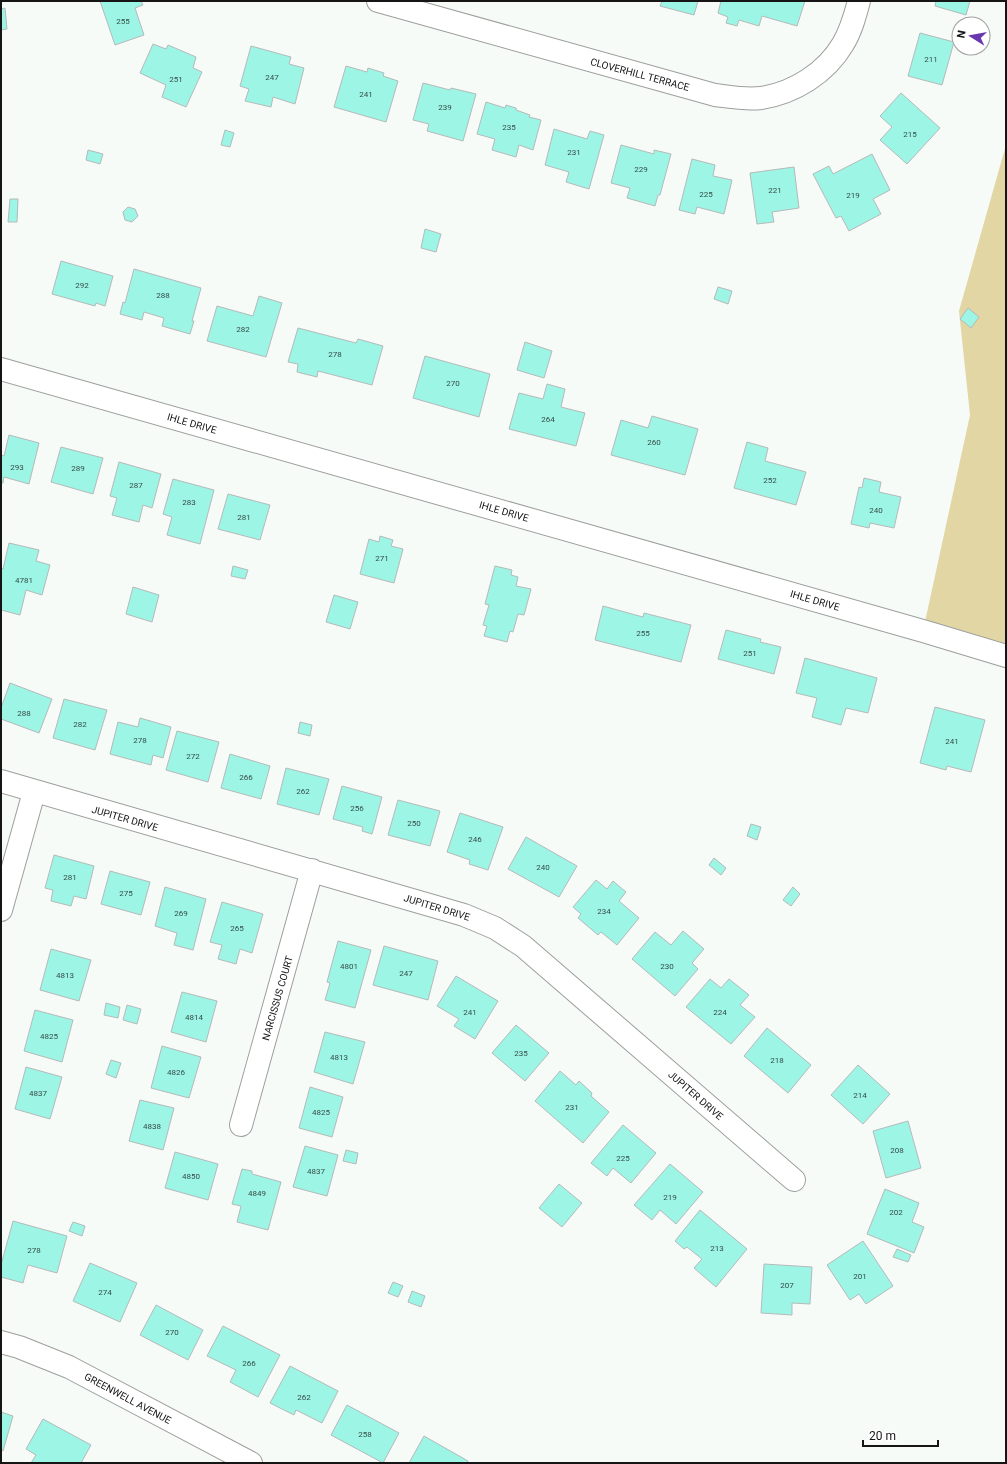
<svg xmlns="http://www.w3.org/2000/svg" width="1007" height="1464" viewBox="0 0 1007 1464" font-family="Roboto,sans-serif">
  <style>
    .green { fill: #e2d6a5 }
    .building { fill: #9df5e5; stroke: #b5bab9 }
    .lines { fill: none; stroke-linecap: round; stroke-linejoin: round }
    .street-casing { stroke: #9c9f9d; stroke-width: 24 }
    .street { stroke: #fff; stroke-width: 22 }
    .labels { text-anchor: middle; stroke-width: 3; stroke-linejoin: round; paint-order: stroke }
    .number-label { font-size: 8px; fill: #364d48 }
    .street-label { font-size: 10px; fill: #141514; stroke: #fff }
  </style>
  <rect width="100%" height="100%" fill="#f6fbf7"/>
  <path class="green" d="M 1006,145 L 1006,656 L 923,631 L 970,415 L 959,311 Z"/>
  <path class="building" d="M 100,1 L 141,1 L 143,5 L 135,8 L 144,35 L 115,45 Z
    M 662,1 L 698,1 L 694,15 L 660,6 Z
    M 721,1 L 805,1 L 797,26 L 762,16 L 759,26 L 739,20 L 737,26 L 726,23 L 728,17 L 718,13 Z
    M 936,1 L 970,1 L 966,15 L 935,6 Z
    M 5,8 L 7,29 L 1,30 L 1,9 Z
    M 920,33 L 954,42 L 942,85 L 908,76 Z
    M 153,44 L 166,49 L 168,45 L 196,57 L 193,68 L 202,72 L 186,107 L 162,97 L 166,85 L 140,73 Z
    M 251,46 L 291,57 L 289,64 L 304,68 L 295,104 L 273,97 L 271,107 L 245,101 L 249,89 L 240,86 Z
    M 346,66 L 367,72 L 368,68 L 384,73 L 383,76 L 398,81 L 386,122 L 334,107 Z
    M 423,83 L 450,90 L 451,88 L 476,94 L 463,141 L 427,131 L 429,124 L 413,120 Z
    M 901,93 L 940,128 L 907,164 L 880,140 L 892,127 L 880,116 Z
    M 486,102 L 505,108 L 506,105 L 516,108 L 516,110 L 530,115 L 529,117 L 541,120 L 533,150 L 519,145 L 516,157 L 492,150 L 495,139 L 477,134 Z
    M 554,129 L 587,139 L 590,131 L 604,135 L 589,189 L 566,182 L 569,172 L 545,165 Z
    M 225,130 L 234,133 L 230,147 L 221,145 Z
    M 621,145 L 654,154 L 654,150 L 671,154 L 660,195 L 658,195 L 655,206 L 627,198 L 630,188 L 611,183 Z
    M 88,150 L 103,154 L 100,164 L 86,160 Z
    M 872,154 L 890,190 L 873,199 L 881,214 L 849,231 L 841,216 L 836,218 L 813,174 L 829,166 L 833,174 Z
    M 692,159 L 715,165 L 713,176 L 732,180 L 724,214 L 697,207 L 695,214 L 679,210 Z
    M 794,167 L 799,208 L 772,212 L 774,222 L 757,224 L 750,173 Z
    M 10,199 L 18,199 L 17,222 L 8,222 Z
    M 128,207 L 135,209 L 138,216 L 132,222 L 125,220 L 123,212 Z
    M 425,229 L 441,234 L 436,252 L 421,248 Z
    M 61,261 L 113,276 L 105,306 L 96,303 L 95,306 L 52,294 Z
    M 134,269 L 201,288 L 192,321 L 194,321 L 190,334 L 162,326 L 164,318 L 144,312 L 142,320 L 120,314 L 123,302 L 125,303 Z
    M 718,287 L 732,291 L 728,304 L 714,299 Z
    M 259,296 L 282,303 L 266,357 L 207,341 L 217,306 L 253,316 Z
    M 968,308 L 979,317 L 971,328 L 960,319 Z
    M 298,328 L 356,343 L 358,339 L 383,346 L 372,385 L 318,371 L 317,377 L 297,372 L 298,364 L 288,362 Z
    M 525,342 L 552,351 L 544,378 L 517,370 Z
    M 425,356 L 490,374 L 479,417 L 413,398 Z
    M 547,384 L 565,389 L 561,407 L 585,413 L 576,446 L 509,429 L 519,393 L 543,399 Z
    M 652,416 L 698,429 L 685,475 L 611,455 L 621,420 L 648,428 Z
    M 9,435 L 39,443 L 29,484 L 4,477 L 3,483 L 1,483 L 1,455 L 4,456 Z
    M 747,442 L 768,448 L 765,461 L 806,472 L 796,505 L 734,488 Z
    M 61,447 L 103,458 L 93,494 L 51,482 Z
    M 119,462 L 161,474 L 152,508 L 143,505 L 139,522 L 112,515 L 117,498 L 110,496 Z
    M 864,478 L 881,482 L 879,492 L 901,497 L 894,528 L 870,523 L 869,528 L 851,524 L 859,487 L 862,488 Z
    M 173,479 L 214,490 L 200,544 L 167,535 L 172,517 L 163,514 Z
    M 228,494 L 270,505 L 260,540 L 218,529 Z
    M 380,536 L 393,540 L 391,546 L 403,549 L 394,583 L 360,574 L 369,539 L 379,542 Z
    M 9,543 L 39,550 L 36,561 L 50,565 L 42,595 L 26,590 L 20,615 L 1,610 L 1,568 L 3,569 Z
    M 233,566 L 248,570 L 245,579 L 231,576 Z
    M 495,566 L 512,570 L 511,575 L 518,577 L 516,586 L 531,589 L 524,615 L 518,614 L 513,632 L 510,631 L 507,642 L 484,636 L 487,626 L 483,625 L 489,605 L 485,604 Z
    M 133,587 L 159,595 L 152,622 L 126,614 Z
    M 334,595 L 358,602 L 350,629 L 326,622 Z
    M 603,606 L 643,617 L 644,613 L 691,625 L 681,662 L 595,640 Z
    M 726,630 L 761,639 L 760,642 L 781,647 L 774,674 L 718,659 Z
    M 805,658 L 877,678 L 868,713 L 846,708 L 841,725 L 812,717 L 817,698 L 796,693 Z
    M 10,683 L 52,699 L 39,733 L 1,719 L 1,708 Z
    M 64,699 L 107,710 L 95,750 L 53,738 Z
    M 935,707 L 985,720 L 971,772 L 947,766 L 946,770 L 920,763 Z
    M 140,718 L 171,727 L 163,758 L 153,755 L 151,765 L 110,754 L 118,722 L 138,727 Z
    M 300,722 L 312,725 L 310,736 L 298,733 Z
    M 177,731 L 219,742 L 208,782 L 166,770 Z
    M 230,754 L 270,766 L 261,799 L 221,788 Z
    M 286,768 L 329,779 L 319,815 L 277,804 Z
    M 342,786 L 382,797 L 372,834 L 362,831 L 363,827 L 333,819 Z
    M 398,800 L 440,811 L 430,846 L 388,835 Z
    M 460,813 L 503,827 L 488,870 L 469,864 L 470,860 L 447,852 Z
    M 751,824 L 761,827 L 757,840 L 747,836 Z
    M 526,837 L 577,866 L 559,897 L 508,869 Z
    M 54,855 L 94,866 L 86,899 L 74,896 L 71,906 L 51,901 L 53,890 L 45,888 Z
    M 714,858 L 726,868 L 721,875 L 709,865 Z
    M 110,871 L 150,882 L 141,915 L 101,904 Z
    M 596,880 L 607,889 L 613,881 L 626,892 L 619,901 L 639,918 L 617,945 L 601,932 L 598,935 L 578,918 L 581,914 L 573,907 Z
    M 165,887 L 206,899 L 193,950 L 174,945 L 177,933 L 155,926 Z
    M 793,887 L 800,894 L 791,906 L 783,900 Z
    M 222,902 L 263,914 L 252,953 L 240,949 L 236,964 L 218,959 L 222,945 L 210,942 Z
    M 683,931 L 704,949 L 692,963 L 698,969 L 675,996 L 632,959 L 655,932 L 671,945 Z
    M 338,941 L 371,950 L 355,1008 L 325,1000 L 330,983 L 327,982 Z
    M 384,946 L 438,961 L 428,1000 L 373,985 Z
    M 51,949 L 91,960 L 79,1001 L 40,990 Z
    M 456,976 L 498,1001 L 475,1039 L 454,1026 L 459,1019 L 437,1006 Z
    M 710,979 L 721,988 L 729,979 L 749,995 L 740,1005 L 755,1017 L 731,1044 L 686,1007 Z
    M 182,992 L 217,1001 L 206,1042 L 171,1032 Z
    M 106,1003 L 120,1007 L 118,1018 L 104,1015 Z
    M 127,1005 L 141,1009 L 137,1024 L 123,1020 Z
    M 35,1010 L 73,1020 L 62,1062 L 24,1051 Z
    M 516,1025 L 549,1053 L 525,1081 L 492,1053 Z
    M 767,1028 L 811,1065 L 788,1093 L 744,1056 Z
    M 325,1032 L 365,1042 L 353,1084 L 314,1072 Z
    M 162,1046 L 201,1057 L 189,1098 L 151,1088 Z
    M 111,1060 L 121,1063 L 116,1078 L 106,1074 Z
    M 858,1065 L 890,1094 L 863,1124 L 831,1095 Z
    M 26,1067 L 62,1077 L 50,1119 L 15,1109 Z
    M 560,1071 L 576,1085 L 579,1081 L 592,1093 L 591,1096 L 609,1112 L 583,1143 L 535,1101 Z
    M 310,1087 L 343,1097 L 332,1137 L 299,1128 Z
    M 140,1100 L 174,1108 L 163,1150 L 129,1141 Z
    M 908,1121 L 921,1168 L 886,1178 L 873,1131 Z
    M 623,1125 L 656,1153 L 631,1183 L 613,1168 L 607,1176 L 591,1163 Z
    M 305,1146 L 338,1155 L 327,1196 L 293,1187 Z
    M 346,1150 L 358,1153 L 356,1164 L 343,1161 Z
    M 175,1152 L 218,1164 L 208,1200 L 165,1188 Z
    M 670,1164 L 703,1192 L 676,1224 L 660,1210 L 652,1220 L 634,1205 Z
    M 242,1169 L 252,1171 L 252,1174 L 281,1182 L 268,1230 L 237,1222 L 241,1206 L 232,1204 Z
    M 559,1184 L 582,1203 L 562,1227 L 539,1208 Z
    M 885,1189 L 919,1203 L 912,1222 L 924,1227 L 914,1253 L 867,1234 Z
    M 700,1210 L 747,1249 L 716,1287 L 694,1268 L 702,1259 L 687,1247 L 684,1249 L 675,1241 Z
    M 13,1221 L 67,1236 L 57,1273 L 28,1265 L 23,1283 L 1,1277 L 1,1265 Z
    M 73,1222 L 85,1226 L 82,1236 L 69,1231 Z
    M 863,1241 L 893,1286 L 866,1304 L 859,1294 L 850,1300 L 827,1265 Z
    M 897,1249 L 911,1255 L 908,1262 L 893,1257 Z
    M 90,1263 L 137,1283 L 120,1322 L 73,1301 Z
    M 764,1264 L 812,1267 L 810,1304 L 792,1303 L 792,1315 L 761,1313 Z
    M 393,1282 L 403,1286 L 398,1297 L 388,1293 Z
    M 412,1291 L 425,1296 L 421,1307 L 408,1302 Z
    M 156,1305 L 203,1330 L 188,1360 L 140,1335 Z
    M 223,1326 L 280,1355 L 258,1397 L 230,1382 L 236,1370 L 207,1356 Z
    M 290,1366 L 338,1391 L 322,1423 L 296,1410 L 294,1415 L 270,1403 Z
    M 347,1405 L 399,1433 L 383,1463 L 331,1435 Z
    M 1,1412 L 13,1416 L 3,1451 L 1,1450 Z
    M 43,1419 L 91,1445 L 81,1463 L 31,1463 L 36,1455 L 26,1449 Z
    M 424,1436 L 468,1461 L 467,1463 L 409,1463 Z"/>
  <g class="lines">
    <g class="street-casing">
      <path id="street" d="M 378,1 L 715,95 C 731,97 746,100 761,98 C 794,93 826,73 843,44 C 851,31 855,16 859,1
        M 1,369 L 923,631 L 1006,656
        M 1,781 L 464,915 L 495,928 L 523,946 L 794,1180
        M 1,910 L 34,792
        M 241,1125 L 312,870
        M 1,1342 L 19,1347 L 69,1367 L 251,1463"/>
    </g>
    <use href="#street" class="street"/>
  </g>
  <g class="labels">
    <g class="number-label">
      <text x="123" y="24">255</text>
      <text x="931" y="62">211</text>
      <text x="272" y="80">247</text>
      <text x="176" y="82">251</text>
      <text x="366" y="97">241</text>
      <text x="445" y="110">239</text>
      <text x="509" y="130">235</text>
      <text x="910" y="137">215</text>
      <text x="574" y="155">231</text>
      <text x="641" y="172">229</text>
      <text x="775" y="193">221</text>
      <text x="706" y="197">225</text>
      <text x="853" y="198">219</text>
      <text x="82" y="288">292</text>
      <text x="163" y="298">288</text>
      <text x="243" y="332">282</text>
      <text x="335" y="357">278</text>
      <text x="453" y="386">270</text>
      <text x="548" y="422">264</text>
      <text x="654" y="445">260</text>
      <text x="17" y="470">293</text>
      <text x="78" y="471">289</text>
      <text x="770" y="483">252</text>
      <text x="136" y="488">287</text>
      <text x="189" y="505">283</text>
      <text x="876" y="513">240</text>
      <text x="244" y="520">281</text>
      <text x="382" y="561">271</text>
      <text x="24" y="583">4781</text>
      <text x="643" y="636">255</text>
      <text x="750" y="656">251</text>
      <text x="24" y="716">288</text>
      <text x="80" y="727">282</text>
      <text x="140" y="743">278</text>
      <text x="952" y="744">241</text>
      <text x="193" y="759">272</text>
      <text x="246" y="780">266</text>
      <text x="303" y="794">262</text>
      <text x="357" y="811">256</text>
      <text x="414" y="826">250</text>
      <text x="475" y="842">246</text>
      <text x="543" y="870">240</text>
      <text x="70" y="880">281</text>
      <text x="126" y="896">275</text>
      <text x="604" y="914">234</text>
      <text x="181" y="916">269</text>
      <text x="237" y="931">265</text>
      <text x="349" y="969">4801</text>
      <text x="667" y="969">230</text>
      <text x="406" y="976">247</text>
      <text x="65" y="978">4813</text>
      <text x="470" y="1015">241</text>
      <text x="720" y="1015">224</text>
      <text x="194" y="1020">4814</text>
      <text x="49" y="1039">4825</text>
      <text x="521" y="1056">235</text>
      <text x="339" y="1060">4813</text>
      <text x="777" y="1063">218</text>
      <text x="176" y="1075">4826</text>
      <text x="38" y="1096">4837</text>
      <text x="860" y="1098">214</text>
      <text x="572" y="1110">231</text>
      <text x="321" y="1115">4825</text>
      <text x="152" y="1129">4838</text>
      <text x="897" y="1153">208</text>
      <text x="623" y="1161">225</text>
      <text x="316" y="1174">4837</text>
      <text x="191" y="1179">4850</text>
      <text x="257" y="1196">4849</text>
      <text x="670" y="1200">219</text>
      <text x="896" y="1215">202</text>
      <text x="717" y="1251">213</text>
      <text x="34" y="1253">278</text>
      <text x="860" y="1279">201</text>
      <text x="787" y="1288">207</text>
      <text x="105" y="1295">274</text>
      <text x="172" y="1335">270</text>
      <text x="249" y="1366">266</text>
      <text x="304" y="1400">262</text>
      <text x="365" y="1437">258</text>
    </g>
    <g class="street-label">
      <text transform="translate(640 74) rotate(15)" y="4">CLOVERHILL TERRACE</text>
      <text transform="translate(192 423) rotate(16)" y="4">IHLE DRIVE</text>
      <text transform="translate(504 511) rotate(16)" y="4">IHLE DRIVE</text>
      <text transform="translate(815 600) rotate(16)" y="4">IHLE DRIVE</text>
      <text transform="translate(125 818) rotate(16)" y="4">JUPITER DRIVE</text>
      <text transform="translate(437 907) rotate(17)" y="4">JUPITER DRIVE</text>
      <text transform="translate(277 998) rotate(-74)" y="4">NARCISSUS COURT</text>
      <text transform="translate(696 1095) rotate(41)" y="4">JUPITER DRIVE</text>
      <text transform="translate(128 1398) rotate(28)" y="4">GREENWELL AVENUE</text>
    </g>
  </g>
  <rect width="1007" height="1464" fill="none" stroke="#141514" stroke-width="4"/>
  <g transform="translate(971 36) rotate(281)"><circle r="19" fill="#ffffff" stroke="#a1a1a1"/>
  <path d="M0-3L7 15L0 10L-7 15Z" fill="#6938b0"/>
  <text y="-6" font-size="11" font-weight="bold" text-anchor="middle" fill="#141514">N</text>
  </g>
  <path d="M863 1440v6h75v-6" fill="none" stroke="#141514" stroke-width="2"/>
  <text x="869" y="1440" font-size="12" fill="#141514" stroke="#ffffff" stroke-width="3" paint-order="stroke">20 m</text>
</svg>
